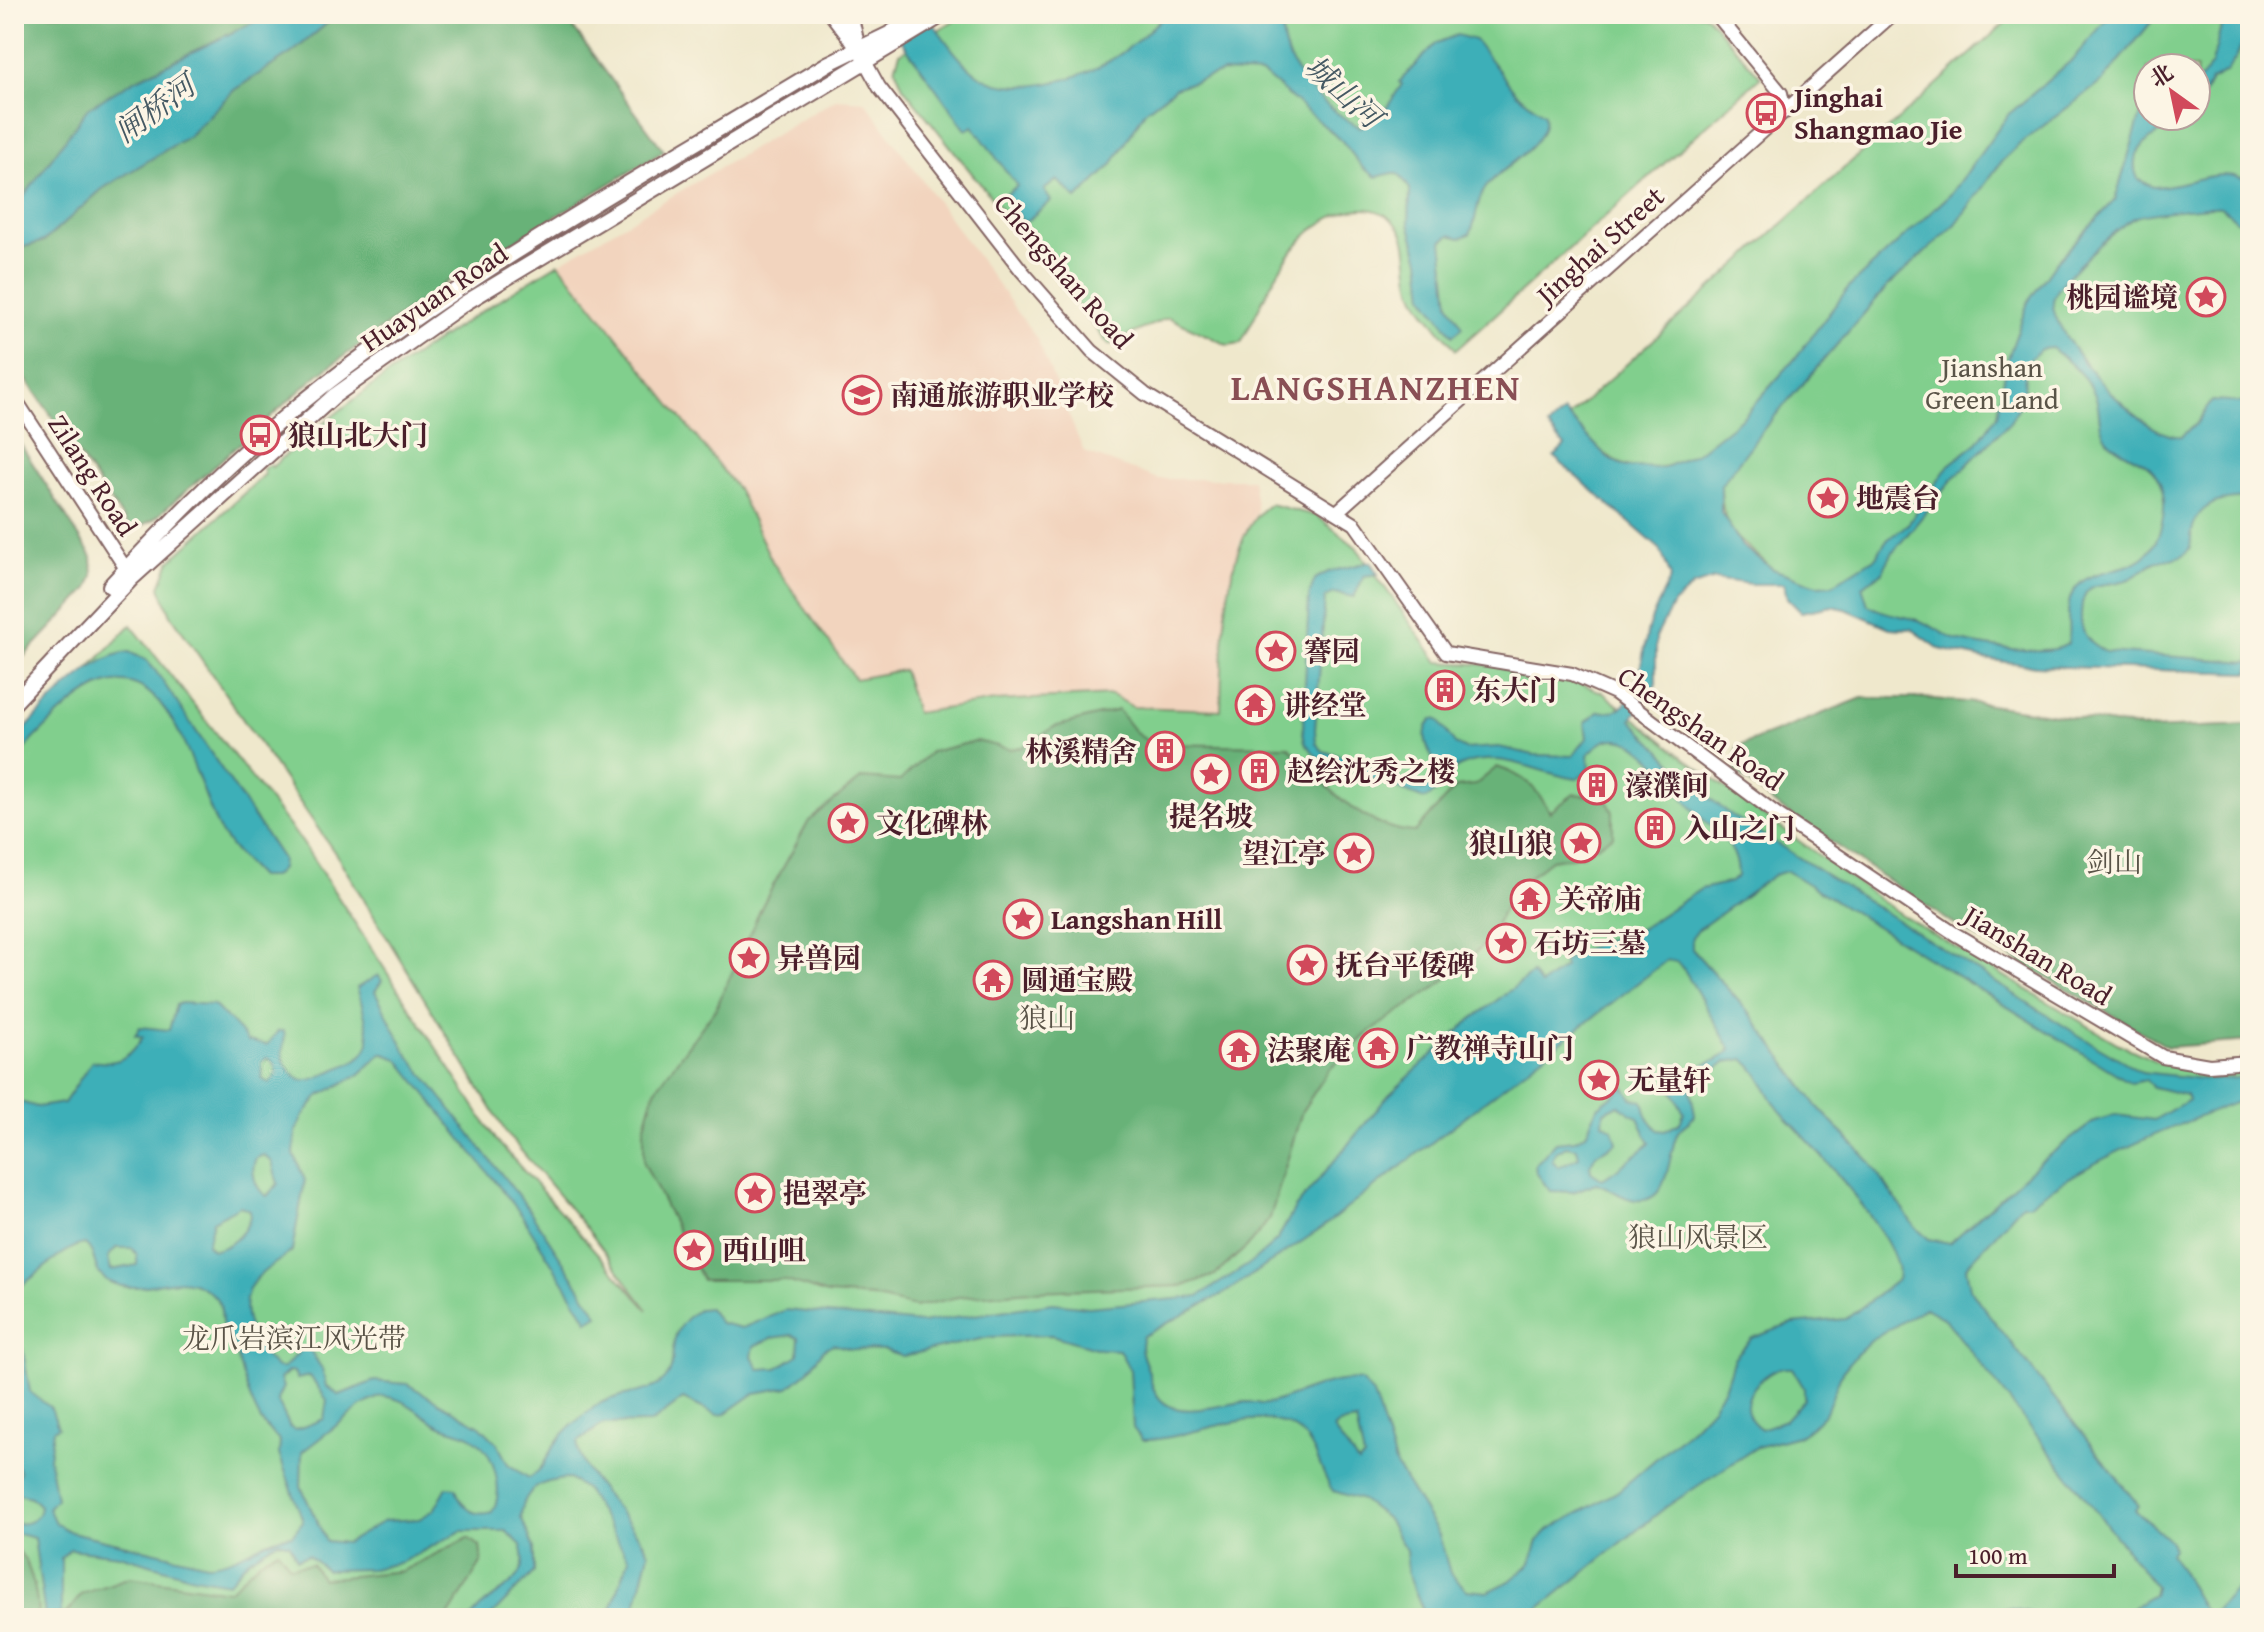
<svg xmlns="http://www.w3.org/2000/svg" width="2264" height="1632" viewBox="0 0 2264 1632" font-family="'Gentium Book Plus','Noto Serif SC',serif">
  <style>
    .built { fill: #f2d4be }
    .green { fill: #81cf8d; stroke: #66775c; stroke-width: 2; fill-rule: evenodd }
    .forest { fill: #68b278; stroke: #596852; stroke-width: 2 }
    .water { fill: #3eafb8; stroke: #446772; stroke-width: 2; fill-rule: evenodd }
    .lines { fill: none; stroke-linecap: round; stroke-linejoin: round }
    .tertiary-casing { stroke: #846563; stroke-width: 16 }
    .secondary-casing { stroke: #846563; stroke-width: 18 }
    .tertiary { stroke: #fff; stroke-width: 12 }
    .secondary { stroke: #fff; stroke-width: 14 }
    .labels { text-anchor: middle; stroke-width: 7; stroke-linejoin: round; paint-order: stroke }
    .poi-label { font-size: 28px; font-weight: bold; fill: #4a1f2b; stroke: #fcf5e5; text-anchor: start }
    .street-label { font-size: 28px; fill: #4a1f2b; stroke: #fcf5e5 }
    .park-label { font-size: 28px; fill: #5a5448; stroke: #fcf5e5 }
    .water-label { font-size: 30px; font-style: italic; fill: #455963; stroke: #fcf5e5 }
    .district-label { font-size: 36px; font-weight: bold; letter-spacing: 2px; fill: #894f55; stroke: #fcf5e5 }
  </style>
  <rect width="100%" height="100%" fill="#fcf5e5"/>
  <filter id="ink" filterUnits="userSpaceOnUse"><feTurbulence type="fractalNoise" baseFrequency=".0125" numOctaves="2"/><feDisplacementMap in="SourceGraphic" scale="16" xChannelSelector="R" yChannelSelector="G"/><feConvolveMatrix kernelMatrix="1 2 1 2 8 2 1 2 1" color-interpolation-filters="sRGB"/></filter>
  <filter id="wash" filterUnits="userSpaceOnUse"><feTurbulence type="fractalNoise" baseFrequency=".006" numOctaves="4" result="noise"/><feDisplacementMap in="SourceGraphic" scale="32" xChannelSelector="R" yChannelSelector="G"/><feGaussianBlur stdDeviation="1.8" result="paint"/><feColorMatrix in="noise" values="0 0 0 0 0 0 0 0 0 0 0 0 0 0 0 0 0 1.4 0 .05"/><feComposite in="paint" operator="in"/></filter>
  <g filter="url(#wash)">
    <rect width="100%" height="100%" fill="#efe8cc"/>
    <path class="built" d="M 836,99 L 865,101 L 1037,339 L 1084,452 L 1158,479 L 1252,479 L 1257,512 L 1239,543 L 1222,648 L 1221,710 L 1133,707 L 1112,695 L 995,701 L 915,713 L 855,679 L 773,563 L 738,490 L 559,263 Z"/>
    <path class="green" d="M 965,14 L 1705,14 L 1761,77 L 1456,350 C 1443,332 1421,311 1413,291 C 1405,272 1412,243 1398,226 C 1370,192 1324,215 1299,243 C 1274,271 1259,310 1241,343 L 1227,345 L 1168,317 L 1109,345 L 903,87 L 895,68 L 900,53 Z
      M 2015,14 L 2250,14 L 2250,673 L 2037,666 L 1985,659 L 1940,649 L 1912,629 L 1890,628 L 1846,609 L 1832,606 L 1801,612 C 1784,596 1788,586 1774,571 C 1743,538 1721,539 1721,485 L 1680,462 C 1625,482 1603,456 1568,417 ZM 2148,68 L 2196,68 L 2196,116 L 2148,116 Z
      M 559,263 L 738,490 L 773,563 L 855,679 L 903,670 L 916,713 L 995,701 L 1112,695 L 1133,707 L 1221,710 C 1222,656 1221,535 1270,504 L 1317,516 L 1356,547 L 1438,662 L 1493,665 L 1572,680 L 1602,692 L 1687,760 L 1900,914 L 2117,1043 L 2158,1062 L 2191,1070 L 2250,1067 L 2250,1618 L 14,1618 L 14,746 L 131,625 L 302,842 L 497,1141 L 648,1310 L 588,1230 L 507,1134 L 339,859 L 171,615 L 160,587 L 170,561 L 265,474 L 263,469 L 270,465 L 272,467 C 356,391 460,323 559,263 Z"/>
    <path class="forest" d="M 14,14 L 270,14 L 135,80 L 14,210 Z
      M 338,14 L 563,14 L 664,151 L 450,280 L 319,374 L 153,520 L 139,527 L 129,527 L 14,362 L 14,250 L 44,241 L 102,189 L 190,135 L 234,90 L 293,52 Z
      M 14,434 L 92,557 L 93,576 L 88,589 L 14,667 Z
      M 1862,698 L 1923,698 L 1977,703 L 2147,729 L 2250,725 L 2250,1041 L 2168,1047 L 1955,925 L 1777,806 L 1735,771 L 1737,747 Z
      M 1118,710 L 1136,733 L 1152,744 L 1288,746 C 1325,783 1359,829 1415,832 L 1456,787 L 1475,785 L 1497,767 C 1525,776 1536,787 1550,812 L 1574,794 L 1605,797 L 1613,812 L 1613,836 L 1582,855 L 1551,860 L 1514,889 L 1487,942 L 1439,985 L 1369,1032 L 1329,1070 L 1302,1111 L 1270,1218 L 1251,1243 L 1215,1275 L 1183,1286 L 1032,1291 L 958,1297 L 915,1307 L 872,1297 L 827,1294 L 784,1280 L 702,1280 L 644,1163 L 644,1129 L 655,1090 L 716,1008 L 763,904 L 809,821 L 862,778 L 900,781 L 930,752 L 977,741 L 1010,749 L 1022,747 L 1054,727 Z
      M 468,1538 L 480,1546 L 482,1562 L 447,1618 L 62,1618 L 82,1594 L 130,1577 L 229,1591 L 258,1562 L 278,1550 L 290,1566 L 312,1564 L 322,1579 L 402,1571 Z
      M 14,1546 C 31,1561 37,1593 38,1615 L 58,1618 L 14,1618 Z"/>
    <path class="water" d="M 270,14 L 338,14 L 293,52 L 234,90 L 190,135 L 102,189 L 44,241 L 14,250 L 14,210 L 88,108 L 135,80 Z
      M 882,14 L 927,14 C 942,35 957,60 979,75 C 1015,99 1081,79 1114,58 C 1134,46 1150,29 1166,14 L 1284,14 C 1272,59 1322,108 1360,127 L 1369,123 L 1382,107 L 1386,109 L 1402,84 L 1399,82 L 1436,43 L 1457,35 L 1475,40 L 1516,93 L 1544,114 C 1550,145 1503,165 1487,186 C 1475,201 1478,218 1470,234 L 1460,238 L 1450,235 L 1442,241 L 1449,303 L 1463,327 L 1453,335 L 1424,296 L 1420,260 L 1409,223 L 1410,189 L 1400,175 L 1393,173 L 1376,177 L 1363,168 L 1342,141 L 1263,74 L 1223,72 L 1175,88 L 1145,111 L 1112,165 L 1077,199 L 1057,180 L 1044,190 L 1051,201 L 1024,223 L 1004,196 L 1017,186 L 973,126 L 966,130 Z
      M 2111,14 L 2158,14 L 2104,80 L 2022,142 L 2002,161 L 1956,224 L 1887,287 L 1767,425 L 1721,485 L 1721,512 L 1742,546 L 1773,569 L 1817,585 L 1833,584 L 1876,557 L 1886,541 L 1908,524 L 1949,465 L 1977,443 L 1997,415 L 2008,358 L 2028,302 L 2057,261 L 2115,200 L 2141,114 L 2148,108 L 2148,116 L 2187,116 C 2167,129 2122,145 2138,179 L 2153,187 C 2186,187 2218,165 2250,181 L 2250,231 L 2221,207 C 2210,206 2147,213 2136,217 C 2119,224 2053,285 2053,302 C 2051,336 2145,442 2181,436 L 2196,424 L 2212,401 L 2250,403 L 2250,498 C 2223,499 2199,501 2192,531 C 2190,536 2192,545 2189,549 C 2181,561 2167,558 2155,562 C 2146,566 2139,575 2129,579 C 2102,590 2080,574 2081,620 C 2082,637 2092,646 2106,652 L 2250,662 L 2250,673 L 2037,666 L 1985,659 L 1940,649 L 1912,629 L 1890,628 L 1846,609 L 1832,606 L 1801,612 L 1787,598 L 1784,584 L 1751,584 L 1714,579 L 1693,586 L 1673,604 L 1656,637 L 1656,684 L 1631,720 L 1695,786 L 1727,812 L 2080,1036 L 2142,1072 L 2211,1080 L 2250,1077 L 2250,1097 C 2172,1127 2097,1155 2029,1204 L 2022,1204 L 1966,1267 L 1970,1288 L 1980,1303 L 2139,1506 L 2135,1510 L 2169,1540 L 2173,1548 L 2170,1553 L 2208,1618 L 2099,1618 L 2123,1613 L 2153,1595 L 2155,1586 L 1946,1320 L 1925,1308 L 1872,1340 L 1856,1355 L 1842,1372 L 1826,1412 L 1811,1427 L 1798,1436 L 1757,1447 L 1740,1458 L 1666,1507 L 1527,1618 L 1426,1618 L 1408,1574 L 1406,1550 L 1386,1518 L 1362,1500 L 1333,1491 C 1322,1476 1319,1456 1308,1441 C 1271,1393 1188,1442 1142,1440 L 1133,1428 L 1130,1370 L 1119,1350 L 1099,1349 L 1051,1335 L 990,1337 L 903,1356 L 885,1350 L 851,1349 L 833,1344 L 824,1349 L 808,1371 L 789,1387 L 755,1393 L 725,1414 L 717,1415 L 683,1399 L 651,1423 L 603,1424 L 578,1442 C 574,1471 636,1523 649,1553 L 633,1618 L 608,1618 L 629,1559 L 586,1490 L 569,1479 C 543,1480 523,1488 521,1517 L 534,1548 L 534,1572 L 489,1618 L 471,1618 C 489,1591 535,1585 521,1545 L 506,1531 L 461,1531 L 402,1562 L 372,1569 L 326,1570 L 308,1555 L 297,1559 L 290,1544 L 278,1541 L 249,1559 L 228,1583 L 194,1577 L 119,1555 L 70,1549 L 61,1558 L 61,1614 L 45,1616 L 34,1538 L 14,1533 L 14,1523 C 27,1525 39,1521 40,1506 L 31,1497 L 14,1493 L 14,1482 L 20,1472 L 14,1461 L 14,1336 L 23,1350 L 30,1392 L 51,1408 L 58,1427 L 53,1430 L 49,1458 L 56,1499 L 48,1508 L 55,1523 L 71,1532 L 207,1564 C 239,1563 261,1538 292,1535 L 303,1521 L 279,1454 L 280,1442 C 274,1434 265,1428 260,1419 C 249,1399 241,1372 236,1351 C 235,1343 228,1337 224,1330 C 219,1318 225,1306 214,1296 C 178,1262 147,1300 110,1282 C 90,1273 99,1255 85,1244 C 64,1246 35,1279 14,1290 L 14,1100 L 37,1107 L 64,1103 L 92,1061 C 117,1066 130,1057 143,1037 L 135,1035 L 140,1027 L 169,1030 L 176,1005 L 181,1003 L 214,1005 C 226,1019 237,1025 247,1041 L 267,1045 L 278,1031 L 284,1031 C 287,1042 279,1050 284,1061 C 299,1091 314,1079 336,1069 C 349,1064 365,1059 369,1042 C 370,1035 360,996 357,988 L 378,975 L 382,981 L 375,991 L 406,1052 L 528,1208 L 598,1315 L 588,1321 L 521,1214 L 398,1059 L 382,1053 L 360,1074 L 319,1096 L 303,1116 L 296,1131 L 294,1154 L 305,1180 L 292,1251 C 281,1260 266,1268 257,1278 C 231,1304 254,1349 277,1368 L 284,1368 L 302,1349 L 310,1350 L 322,1369 L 326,1386 L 339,1395 L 374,1381 L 407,1384 L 480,1426 L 497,1443 L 508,1464 L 529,1478 C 545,1470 547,1453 558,1440 C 568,1428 581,1417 594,1407 C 616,1391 652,1396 666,1378 C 681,1360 660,1333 699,1309 L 709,1308 L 720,1323 L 742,1328 L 786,1310 L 921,1323 L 1053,1303 L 1089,1307 L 1197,1297 L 1251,1263 L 1277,1240 L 1295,1208 L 1389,1095 L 1472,1019 L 1532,974 L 1540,985 L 1565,967 L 1563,962 L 1595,944 L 1640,929 L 1701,889 L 1731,882 L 1738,876 C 1738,841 1713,832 1691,807 C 1669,782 1626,706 1588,755 L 1590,767 L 1577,779 C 1538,774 1500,748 1460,766 C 1443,773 1441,794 1424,799 L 1316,756 L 1305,742 L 1303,732 L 1309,595 L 1315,579 L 1328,572 L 1370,562 L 1378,574 L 1364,576 L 1354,597 L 1334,593 L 1325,598 L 1315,730 L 1316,743 L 1323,751 L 1349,758 L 1423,790 L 1433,783 L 1439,771 C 1431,754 1417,736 1432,719 L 1438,720 L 1455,744 L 1465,749 L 1499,747 L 1534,755 L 1573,756 L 1587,738 L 1585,723 L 1599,711 C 1639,721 1642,654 1648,629 C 1653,612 1663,594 1671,577 L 1660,549 L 1554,457 L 1565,446 L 1548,427 L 1564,412 L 1609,459 L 1627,467 L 1663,468 L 1697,453 L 1743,417 L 1793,361 L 1849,287 L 1952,193 L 2009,114 L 2073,59 ZM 2052,348 C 2067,360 2090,379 2096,398 C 2101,412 2097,426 2107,439 C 2120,455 2145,457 2156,475 C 2165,490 2166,506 2162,523 C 2149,587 2093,555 2072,594 C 2065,608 2070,628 2068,643 C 2055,658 1974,646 1954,639 C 1942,634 1932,625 1920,621 C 1902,615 1885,615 1868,605 L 1862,586 L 1881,574 L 1893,552 L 1953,479 L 2010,422 L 2024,398 L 2025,371 L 2029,360 L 2041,349 ZM 1787,871 L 2131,1083 L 2146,1080 L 2153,1087 L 2186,1095 L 2188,1100 L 2154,1120 L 2115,1115 L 2095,1121 L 2040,1162 L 1950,1243 L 1929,1239 L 1915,1227 L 1869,1161 L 1818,1107 L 1751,1015 L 1692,949 L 1692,938 L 1699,929 L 1774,875 ZM 1667,960 L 1677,962 L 1685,971 L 1731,1050 C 1713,1068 1688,1064 1668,1082 L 1684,1113 L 1680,1123 L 1665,1131 L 1658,1130 L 1647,1116 L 1643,1101 L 1632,1098 L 1624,1087 L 1597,1108 L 1586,1134 L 1575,1140 L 1556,1142 L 1535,1165 L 1536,1172 L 1550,1191 L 1573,1192 L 1596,1183 C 1610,1187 1622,1199 1636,1200 C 1672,1204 1667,1152 1678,1132 C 1682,1125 1690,1123 1695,1115 L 1690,1087 L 1726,1062 L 1744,1059 C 1765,1077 1768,1099 1783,1114 C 1806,1138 1913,1251 1896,1281 L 1846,1319 L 1792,1324 L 1752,1338 L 1734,1358 L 1725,1386 L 1712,1407 L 1693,1427 L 1617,1492 L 1548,1530 L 1538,1541 L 1531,1563 L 1510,1581 L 1488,1592 L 1467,1590 L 1450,1573 L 1439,1535 L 1396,1466 L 1373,1394 L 1361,1381 C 1330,1376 1296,1397 1266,1404 C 1259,1405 1254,1402 1248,1402 C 1213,1403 1161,1430 1150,1377 C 1147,1362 1137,1352 1143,1336 L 1228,1291 L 1319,1230 ZM 268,1058 L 274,1063 L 277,1073 L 269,1083 L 262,1079 L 262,1061 ZM 1618,1105 L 1638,1118 L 1650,1143 C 1646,1147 1608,1177 1602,1179 L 1591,1172 L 1590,1165 L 1596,1154 L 1617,1143 L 1613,1129 L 1603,1123 L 1604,1112 ZM 1566,1146 L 1577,1148 L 1579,1157 L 1558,1167 L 1552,1160 L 1556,1152 ZM 264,1155 L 272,1162 L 278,1184 L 267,1196 C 255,1190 250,1170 256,1158 ZM 240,1206 L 250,1210 C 252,1228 230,1249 213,1250 L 207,1245 L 213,1221 ZM 116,1248 L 132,1248 L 137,1255 L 137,1265 L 111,1270 L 108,1257 ZM 792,1335 L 799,1338 L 798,1355 L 777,1368 L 759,1369 L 752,1356 L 754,1346 L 772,1338 ZM 1780,1368 L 1792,1368 L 1804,1388 L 1804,1399 L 1785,1420 L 1761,1429 C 1731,1408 1755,1378 1780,1368 ZM 289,1371 L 294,1372 L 297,1379 L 310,1376 L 327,1400 L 324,1419 L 295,1430 L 290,1427 L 277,1400 L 283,1387 L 280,1379 ZM 381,1396 C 406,1398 417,1412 437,1424 C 448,1430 462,1431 473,1438 C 494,1451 505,1491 492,1512 C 473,1518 460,1506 456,1488 L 447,1487 L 434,1510 L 419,1519 L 384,1521 L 346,1543 L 326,1541 L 301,1487 L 302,1452 L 363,1405 ZM 1356,1421 L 1364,1458 L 1358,1463 L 1333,1429 L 1339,1424 Z
      M 2224,14 L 2245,14 L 2243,41 L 2237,56 L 2226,72 L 2211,80 L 2196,109 L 2196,85 L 2212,64 Z
      M 129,652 L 146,660 L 155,670 L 282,859 L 281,869 L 273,877 L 259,877 C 245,862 229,847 219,829 C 198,790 171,653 98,687 C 66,703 39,735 14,759 L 14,741 C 41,712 89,656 129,652 Z
      M 2250,1581 L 2250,1607 L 2236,1618 L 2208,1618 L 2233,1592 Z
      M 2011,1608 L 2053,1618 L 1941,1618 L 1965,1610 Z"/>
  </g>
  <g filter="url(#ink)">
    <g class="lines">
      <g class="tertiary-casing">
        <path id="tertiary" d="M 1716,14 L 1781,93 L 1785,112
          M 862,56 L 879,87 L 1022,271 L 1092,351 L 1145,394 L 1355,524 L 1446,653 L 1572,674 L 1615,693 L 1778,815 L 1955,934 L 2163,1057 L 2209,1065 L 2250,1062
          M 14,397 L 130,575
          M 1338,511 L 1893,14"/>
      </g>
      <g class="secondary-casing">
        <path id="secondary" d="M 832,14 L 858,48
          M 850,14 L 857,44
          M 110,586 C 164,528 219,471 280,421 C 444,283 646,175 829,63 L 889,34 L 921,14
          M 14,703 L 132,578 L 334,396 L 465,303 L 944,14"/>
      </g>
      <use href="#tertiary" class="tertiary"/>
      <use href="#secondary" class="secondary"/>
    </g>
  </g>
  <defs>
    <g id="bus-ring" transform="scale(2)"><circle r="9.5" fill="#fcf5e5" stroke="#d1495b" stroke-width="1.5"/><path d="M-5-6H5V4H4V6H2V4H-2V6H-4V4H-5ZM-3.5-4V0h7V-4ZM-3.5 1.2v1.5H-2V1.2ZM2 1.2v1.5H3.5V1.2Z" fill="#d1495b"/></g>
    <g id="sight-ring" transform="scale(2)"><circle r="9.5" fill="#fcf5e5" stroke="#d1495b" stroke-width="1.5"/><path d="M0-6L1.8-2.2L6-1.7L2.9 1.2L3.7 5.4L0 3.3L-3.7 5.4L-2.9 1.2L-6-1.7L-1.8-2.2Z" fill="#d1495b"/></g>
    <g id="school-ring" transform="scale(2)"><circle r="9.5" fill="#fcf5e5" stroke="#d1495b" stroke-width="1.5"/><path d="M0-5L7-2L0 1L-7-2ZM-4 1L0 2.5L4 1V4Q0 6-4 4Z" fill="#d1495b"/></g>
    <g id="building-ring" transform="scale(2)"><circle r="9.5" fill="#fcf5e5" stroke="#d1495b" stroke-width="1.5"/><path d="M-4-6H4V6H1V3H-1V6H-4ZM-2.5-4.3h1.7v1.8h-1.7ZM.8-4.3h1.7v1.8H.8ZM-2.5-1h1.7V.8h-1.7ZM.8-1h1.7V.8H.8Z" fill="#d1495b"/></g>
    <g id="temple-ring" transform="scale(2)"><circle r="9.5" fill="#fcf5e5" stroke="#d1495b" stroke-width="1.5"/><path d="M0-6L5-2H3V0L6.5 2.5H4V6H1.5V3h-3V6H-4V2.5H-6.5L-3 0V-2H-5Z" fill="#d1495b"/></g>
  </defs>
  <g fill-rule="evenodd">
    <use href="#bus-ring" x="1766" y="113"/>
    <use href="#sight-ring" x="2206" y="297"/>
    <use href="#school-ring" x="862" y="395"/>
    <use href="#bus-ring" x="260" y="435"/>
    <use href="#sight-ring" x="1828" y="498"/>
    <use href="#sight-ring" x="1276" y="651"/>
    <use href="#building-ring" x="1445" y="690"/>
    <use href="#temple-ring" x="1255" y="705"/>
    <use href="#building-ring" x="1165" y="751"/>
    <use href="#building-ring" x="1259" y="771"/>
    <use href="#sight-ring" x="1211" y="774"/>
    <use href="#building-ring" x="1597" y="785"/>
    <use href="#sight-ring" x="848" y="823"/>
    <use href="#building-ring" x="1655" y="828"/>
    <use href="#sight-ring" x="1581" y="843"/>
    <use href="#sight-ring" x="1354" y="853"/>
    <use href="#temple-ring" x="1530" y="899"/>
    <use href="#sight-ring" x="1023" y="919"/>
    <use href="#sight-ring" x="1506" y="943"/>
    <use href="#sight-ring" x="749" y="958"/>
    <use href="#sight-ring" x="1307" y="965"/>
    <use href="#temple-ring" x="993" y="980"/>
    <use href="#temple-ring" x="1378" y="1048"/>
    <use href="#temple-ring" x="1239" y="1050"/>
    <use href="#sight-ring" x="1599" y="1080"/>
    <use href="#sight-ring" x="755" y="1193"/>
    <use href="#sight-ring" x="694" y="1250"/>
  </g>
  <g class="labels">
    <g class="poi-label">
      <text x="1794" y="107">Jinghai<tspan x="1794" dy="32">Shangmao Jie</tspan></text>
      <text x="2178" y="307" text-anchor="end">桃园谧境</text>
      <text x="890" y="405">南通旅游职业学校</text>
      <text x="288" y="445">狼山北大门</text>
      <text x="1856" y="508">地震台</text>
      <text x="1304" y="661">謇园</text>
      <text x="1473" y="700">东大门</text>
      <text x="1283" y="715">讲经堂</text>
      <text x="1137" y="761" text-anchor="end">林溪精舍</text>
      <text x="1287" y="781">赵绘沈秀之楼</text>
      <text x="1625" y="795">濠濮间</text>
      <text x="1211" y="826" text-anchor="middle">提名坡</text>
      <text x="876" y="833">文化碑林</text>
      <text x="1683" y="838">入山之门</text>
      <text x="1553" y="853" text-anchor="end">狼山狼</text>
      <text x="1326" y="863" text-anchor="end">望江亭</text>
      <text x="1558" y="909">关帝庙</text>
      <text x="1051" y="929">Langshan Hill</text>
      <text x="1534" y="953">石坊三墓</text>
      <text x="777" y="968">异兽园</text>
      <text x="1335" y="975">抚台平倭碑</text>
      <text x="1021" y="990">圆通宝殿</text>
      <text x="1406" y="1058">广教禅寺山门</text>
      <text x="1267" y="1060">法聚庵</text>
      <text x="1627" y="1090">无量轩</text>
      <text x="783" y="1203">挹翠亭</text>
      <text x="722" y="1260">西山咀</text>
    </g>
    <g class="street-label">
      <text transform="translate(1600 245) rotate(-42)" y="10">Jinghai Street</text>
      <text transform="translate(1064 271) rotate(49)" y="10">Chengshan Road</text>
      <text transform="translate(434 297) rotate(-34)" y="10">Huayuan Road</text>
      <text transform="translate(93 475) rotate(57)" y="10">Zilang Road</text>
      <text transform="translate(1701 728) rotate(35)" y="10">Chengshan Road</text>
      <text transform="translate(2038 955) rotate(31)" y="10">Jianshan Road</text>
    </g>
    <g class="park-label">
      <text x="1992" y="377">Jianshan<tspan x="1992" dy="32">Green Land</tspan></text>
      <text x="2114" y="872">剑山</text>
      <text x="1047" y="1028">狼山</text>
      <text x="1698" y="1247">狼山风景区</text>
      <text x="294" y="1348">龙爪岩滨江风光带</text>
    </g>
    <g class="water-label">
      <text transform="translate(1343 92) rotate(42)" y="10">城山河</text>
      <text transform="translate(155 109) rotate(-36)" y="10">闸桥河</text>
    </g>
    <g class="district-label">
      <text x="1376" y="400">LANGSHANZHEN</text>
    </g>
  </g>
  <rect width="2264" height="1632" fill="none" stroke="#fcf5e5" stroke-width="48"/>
  <g transform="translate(2172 92) rotate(327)"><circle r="38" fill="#fcf5e5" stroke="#b59f9b" stroke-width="2"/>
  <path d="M0-6L14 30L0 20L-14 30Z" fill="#d1495b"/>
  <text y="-12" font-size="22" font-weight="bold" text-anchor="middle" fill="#4a1f2b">北</text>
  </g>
  <path d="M1956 1564v12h158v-12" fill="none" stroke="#4a1f2b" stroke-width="4"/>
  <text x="1968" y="1564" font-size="24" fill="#4a1f2b" stroke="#fcf5e5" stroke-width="6" paint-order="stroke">100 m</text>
</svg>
